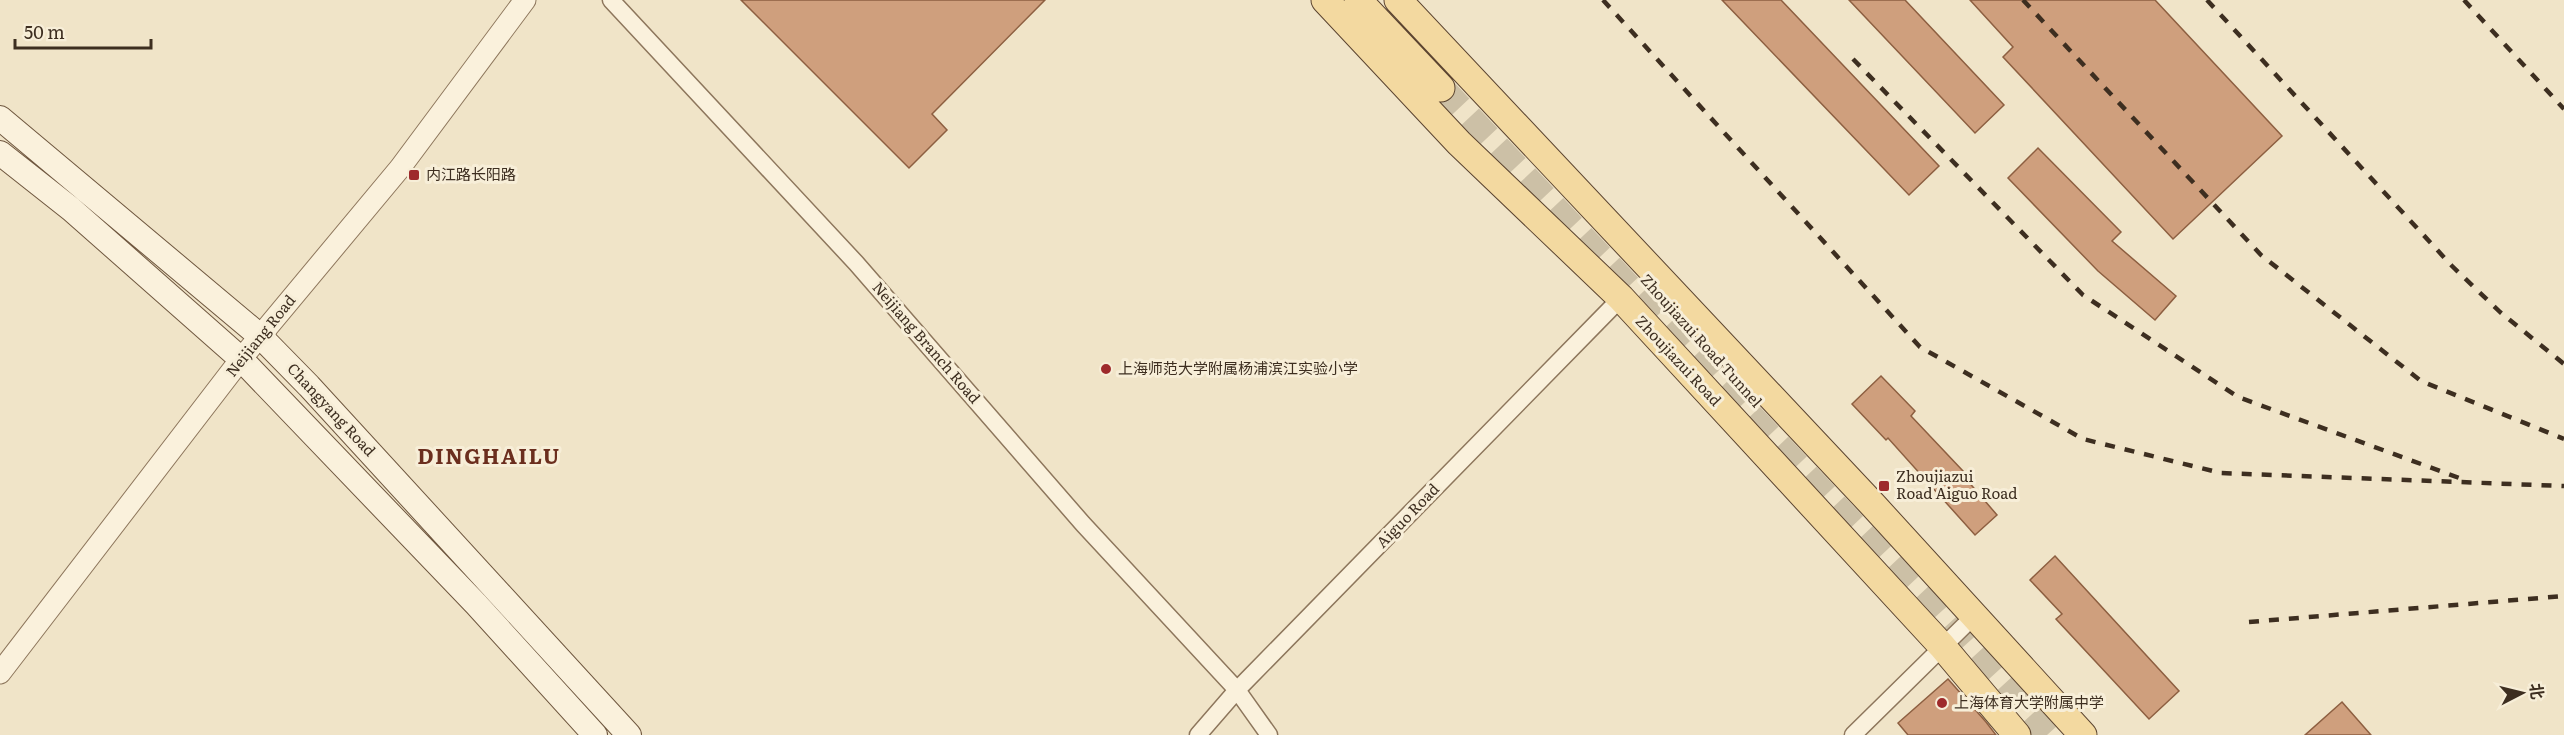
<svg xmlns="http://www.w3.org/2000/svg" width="2564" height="735" viewBox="0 0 2564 735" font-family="Literata,'Noto Sans SC',serif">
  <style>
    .building { fill: #cf9f7d; stroke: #8d5f41; stroke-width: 1.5 }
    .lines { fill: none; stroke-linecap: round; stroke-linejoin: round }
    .primary-tunnel { stroke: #ccc0a6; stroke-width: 27; stroke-dasharray: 27 14; stroke-linecap: butt }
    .minor-casing { stroke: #8d765c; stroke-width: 19 }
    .tertiary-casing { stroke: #8d765c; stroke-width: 23 }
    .secondary-casing { stroke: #6f573f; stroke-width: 26 }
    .primary-casing { stroke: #5b4430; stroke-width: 29 }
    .minor { stroke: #faf1dc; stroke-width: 16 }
    .tertiary { stroke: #faf1dc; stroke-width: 21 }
    .secondary { stroke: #faf1dc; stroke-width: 24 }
    .primary { stroke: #f3d9a0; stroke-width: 27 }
    .rail { stroke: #3d2e20; stroke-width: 4.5; stroke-dasharray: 10 10; stroke-linecap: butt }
    .poi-dot { fill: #9e2a2b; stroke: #f7eed8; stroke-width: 2 }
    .labels { text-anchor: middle; stroke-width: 6; stroke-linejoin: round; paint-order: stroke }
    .poi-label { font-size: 15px; fill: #3d2e20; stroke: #f7eed8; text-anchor: start }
    .street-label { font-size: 15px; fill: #3d2e20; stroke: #f7eed8 }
    .district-label { font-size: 21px; font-weight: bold; letter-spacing: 1.5px; fill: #6b2e1e; stroke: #f7eed8 }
  </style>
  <rect width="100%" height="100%" fill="#f0e4c8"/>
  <path class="building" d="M 741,0 L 1045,0 L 932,114 L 947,130 L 909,168 Z
    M 1722,0 L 1781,0 L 1939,166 L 1909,195 Z
    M 1849,0 L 1905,0 L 2004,105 L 1975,133 Z
    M 1970,0 L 2155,0 L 2282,136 L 2173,239 L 2003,57 L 2013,47 Z
    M 2038,148 L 2121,232 L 2112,241 L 2176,296 L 2155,320 L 2098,271 L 2008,178 Z
    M 1881,376 L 1915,411 L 1911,416 L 1963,471 L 1961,473 L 1997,515 L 1975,535 L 1888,438 L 1886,440 L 1852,404 Z
    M 2055,556 L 2179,691 L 2149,719 L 2056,619 L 2062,614 L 2030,580 Z
    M 1948,679 L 1986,722 L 1996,735 L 1908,735 L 1898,723 Z
    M 2342,702 L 2371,735 L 2305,735 Z"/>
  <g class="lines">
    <path class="primary-tunnel" d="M 1441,88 L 1932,609 L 2047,735"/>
    <g class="minor-casing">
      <path id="minor" d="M 611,0 L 856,263 L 1083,524 L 1237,690 L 1269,735
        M 1198,735 L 1237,690 L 1621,298
        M 1853,735 L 1974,616"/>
    </g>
    <g class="tertiary-casing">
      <path id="tertiary" d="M 0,673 L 241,359 L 400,168 L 525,0"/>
    </g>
    <g class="secondary-casing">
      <path id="secondary" d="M 0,118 L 260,336 L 309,386 L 629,735
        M 0,153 L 71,209 L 241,359 L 476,604 L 595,735"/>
    </g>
    <g class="primary-casing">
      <path id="primary" d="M 1325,0 L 1459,143 L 1621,298 L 1942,646 L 2017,735
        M 1358,0 L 1441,88
        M 1398,0 L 1873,505 L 2083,735"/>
    </g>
    <use href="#minor" class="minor"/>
    <use href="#tertiary" class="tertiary"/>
    <use href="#secondary" class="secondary"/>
    <use href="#primary" class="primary"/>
    <path class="rail" d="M 1603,0 L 1920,347 L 2083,439 L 2221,473 L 2564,486
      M 2023,0 L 2261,255 L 2421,381 L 2564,439
      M 2207,0 L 2452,266 L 2500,312 L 2564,364
      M 2464,0 L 2564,109
      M 1853,59 L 2083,295 L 2238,397 L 2462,479
      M 2249,622 L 2564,596"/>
  </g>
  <g class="poi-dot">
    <rect x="408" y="169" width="12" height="12" rx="3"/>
    <circle cx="1106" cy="369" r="6"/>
    <rect x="1878" y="480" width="12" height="12" rx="3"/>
    <circle cx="1942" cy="703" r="6"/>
  </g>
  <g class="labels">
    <g class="poi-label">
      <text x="426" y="180">内江路长阳路</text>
      <text x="1118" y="374">上海师范大学附属杨浦滨江实验小学</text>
      <text x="1896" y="482">Zhoujiazui<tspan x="1896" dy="17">Road Aiguo Road</tspan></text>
      <text x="1954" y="708">上海体育大学附属中学</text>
    </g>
    <g class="street-label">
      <text transform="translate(261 336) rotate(-51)" y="5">Neijiang Road</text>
      <text transform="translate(1701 341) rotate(48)" y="5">Zhoujiazui Road Tunnel</text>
      <text transform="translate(926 343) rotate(49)" y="5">Neijiang Branch Road</text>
      <text transform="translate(1678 361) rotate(47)" y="5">Zhoujiazui Road</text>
      <text transform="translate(331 410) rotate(47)" y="5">Changyang Road</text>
      <text transform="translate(1408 516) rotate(-46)" y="5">Aiguo Road</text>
    </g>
    <g class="district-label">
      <text x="489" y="464">DINGHAILU</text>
    </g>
  </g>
  <g transform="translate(2522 693) rotate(83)" stroke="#f7eed8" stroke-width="4.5" paint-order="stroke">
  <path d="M0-4.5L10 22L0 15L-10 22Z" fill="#3d2e20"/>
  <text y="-9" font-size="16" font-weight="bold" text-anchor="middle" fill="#3d2e20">北</text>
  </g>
  <path d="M15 39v9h136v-9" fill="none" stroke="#3d2e20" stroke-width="3"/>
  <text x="24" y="39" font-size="18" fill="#3d2e20" stroke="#f7eed8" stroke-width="4.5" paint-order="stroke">50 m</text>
</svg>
